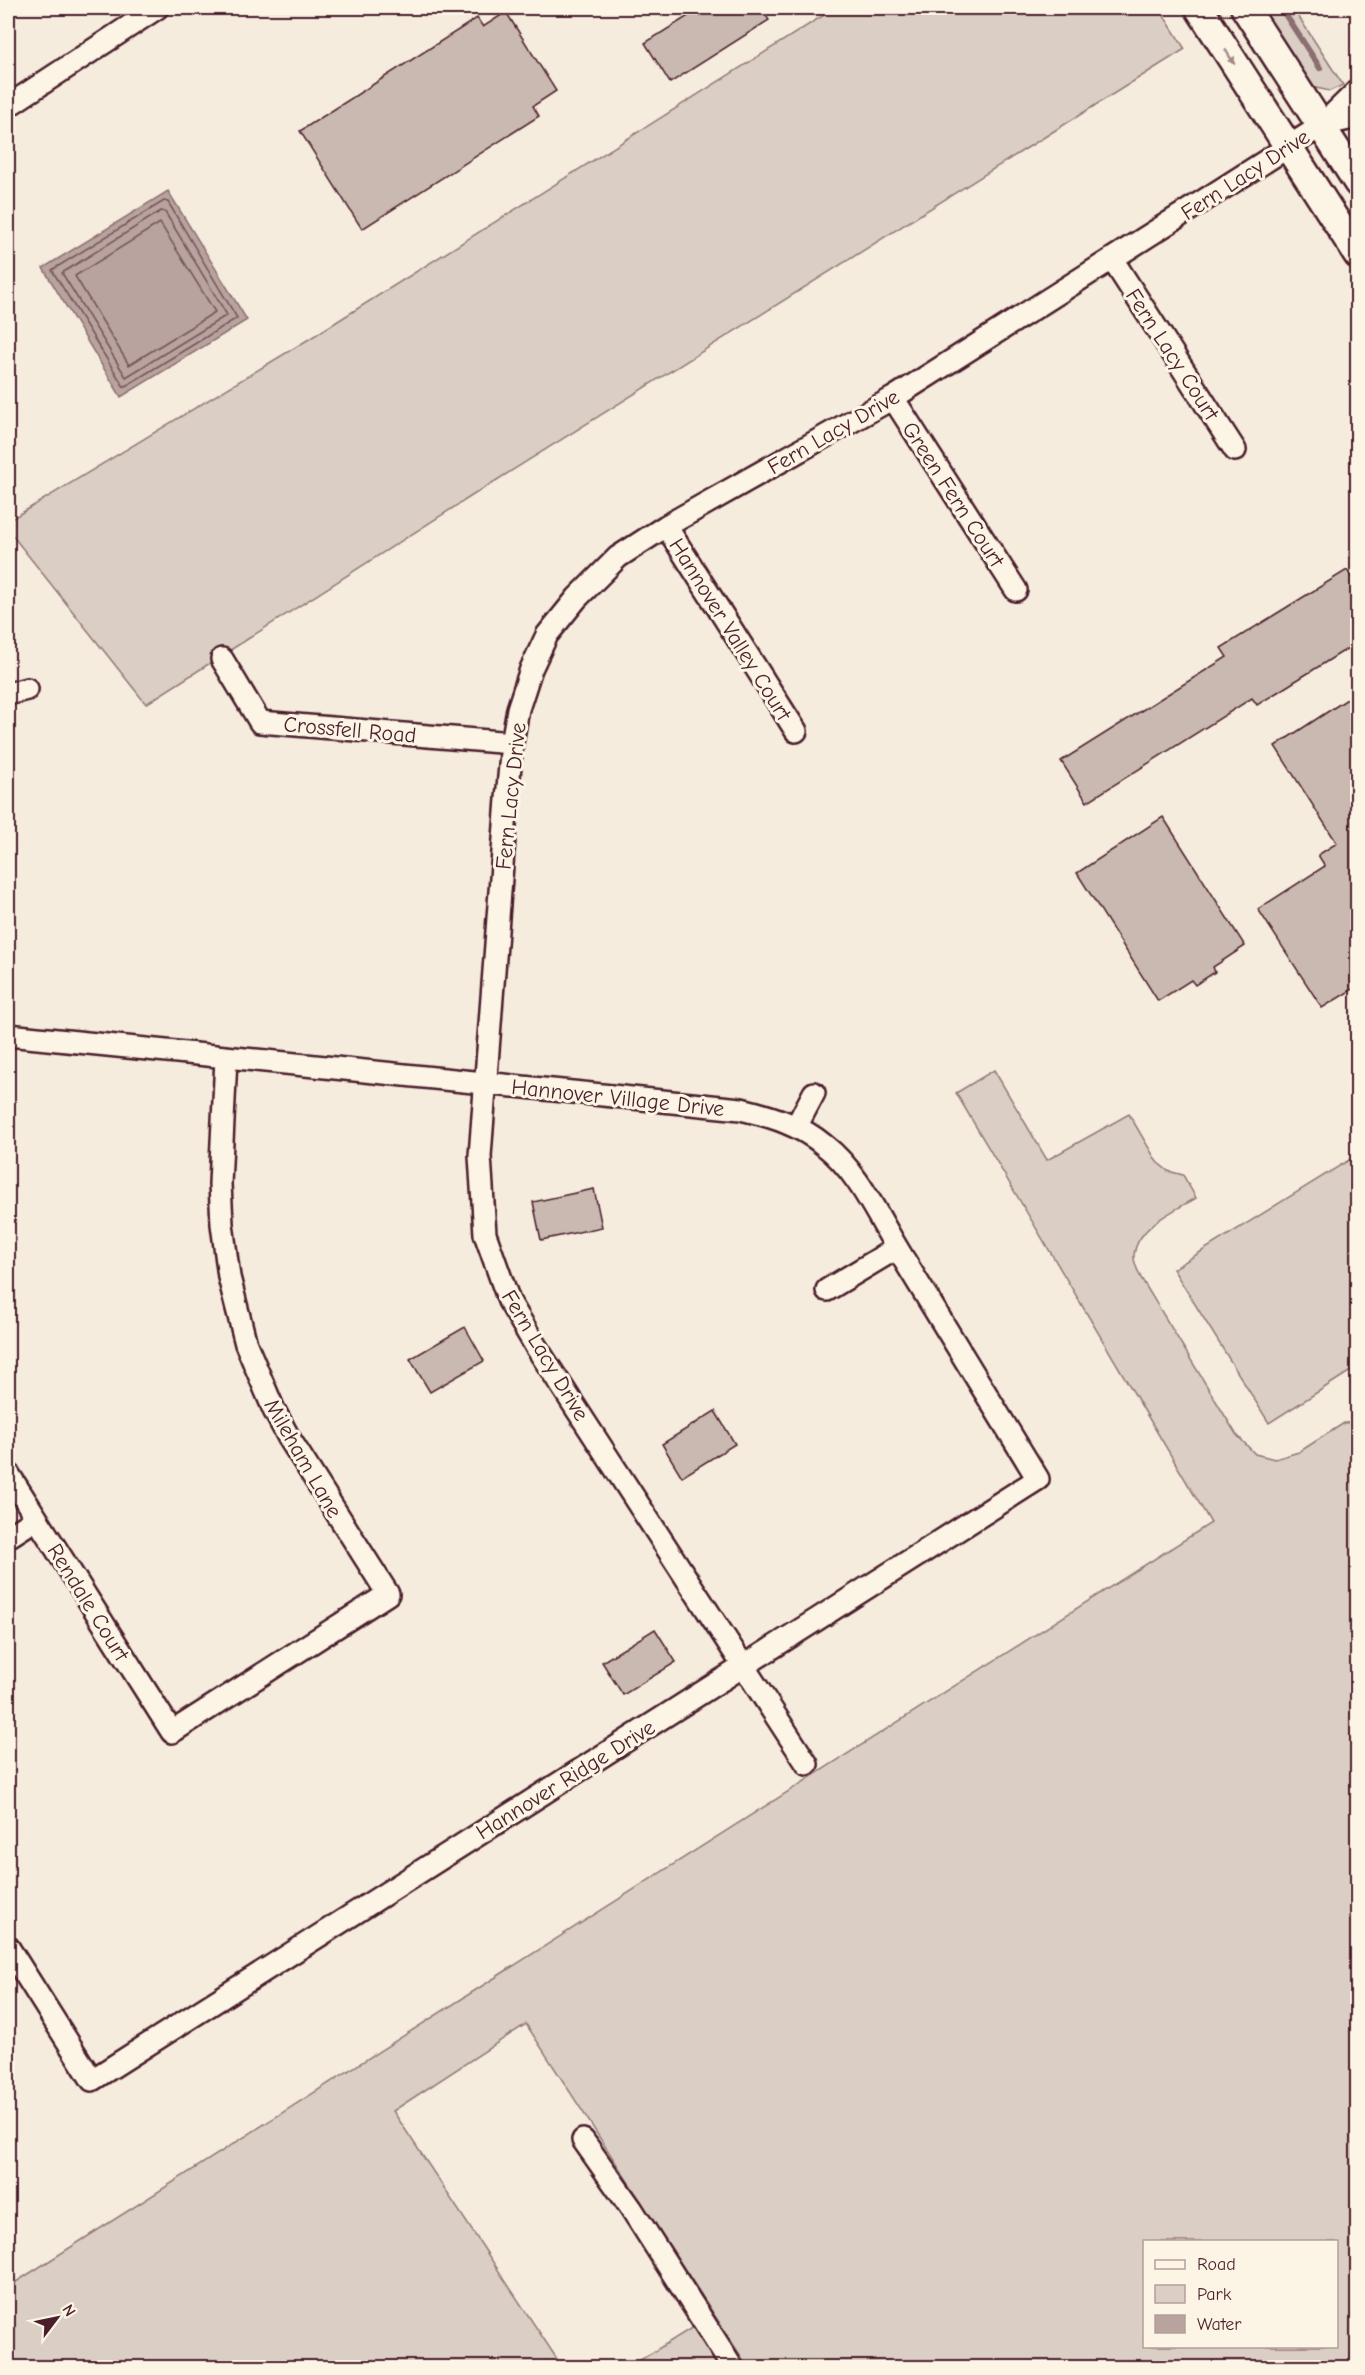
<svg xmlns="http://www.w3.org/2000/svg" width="1365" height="2375" viewBox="0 0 1365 2375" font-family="'Comic Neue',sans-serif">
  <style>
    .green { fill: #dbcec4; stroke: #927678; stroke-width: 1.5; fill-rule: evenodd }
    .water { fill: #b8a39e; stroke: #8c6e70; stroke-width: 1.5 }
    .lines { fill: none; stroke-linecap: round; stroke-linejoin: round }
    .shore { stroke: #765459; stroke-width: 1.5 }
    .stream { stroke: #8c6e70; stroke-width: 6 }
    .building { fill: #cab9b1; stroke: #4a1f2b; stroke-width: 1.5 }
    .minor-casing { stroke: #4a1f2b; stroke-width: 26 }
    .major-casing { stroke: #4a1f2b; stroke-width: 32 }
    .minor { stroke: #fcf5e5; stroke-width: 21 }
    .major { stroke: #fcf5e5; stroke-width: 27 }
    .oneway { fill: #a38a88 }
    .labels { text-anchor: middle; stroke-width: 6; stroke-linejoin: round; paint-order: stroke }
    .street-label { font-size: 22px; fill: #4a1f2b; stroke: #fcf5e5 }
  </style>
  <rect width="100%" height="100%" fill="#f5ecde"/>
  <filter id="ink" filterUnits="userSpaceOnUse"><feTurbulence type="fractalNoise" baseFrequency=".0167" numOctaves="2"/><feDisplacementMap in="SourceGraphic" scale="12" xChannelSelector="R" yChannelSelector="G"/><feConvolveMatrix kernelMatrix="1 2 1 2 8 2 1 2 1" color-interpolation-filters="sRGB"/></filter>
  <g filter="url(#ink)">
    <path class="green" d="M 835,8 L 1159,8 L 1185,49 L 481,490 L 146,704 L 8,530 L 8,521 L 314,336 Z
      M 1260,8 L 1293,8 L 1343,85 L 1330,91 L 1311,87 Z
      M 994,1070 L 1047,1160 L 1129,1114 L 1157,1162 L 1168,1171 L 1183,1175 L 1196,1198 C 1174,1211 1137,1226 1134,1255 C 1133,1262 1138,1271 1141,1278 L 1236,1434 L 1255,1454 L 1275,1459 L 1299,1452 L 1344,1423 L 1357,1422 L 1357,2367 L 748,2367 L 526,2024 L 393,2111 L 559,2362 L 566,2367 L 8,2367 L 8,2287 L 1211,1523 L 956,1093 ZM 1144,2242 L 1336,2242 L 1336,2346 L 1144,2346 Z
      M 1357,1155 L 1357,1367 L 1269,1423 L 1173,1269 Z
      M 693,2327 L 719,2367 L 629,2367 Z"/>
    <path class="water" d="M 168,191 L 247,320 L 121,397 L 43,268 Z"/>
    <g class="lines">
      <path class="shore" d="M 164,201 L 168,202 L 237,318 L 124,387 L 52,270 Z
        M 161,211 L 165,212 L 227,315 L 126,377 L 62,273 Z
        M 160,223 L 215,312 L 129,365 L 75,276 Z"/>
      <path class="stream" d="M 1281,8 L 1320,68"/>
    </g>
    <path class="building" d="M 701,8 L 761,8 L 769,20 L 670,83 L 645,43 Z
      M 506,12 L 556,91 L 533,106 L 539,116 L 362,229 L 300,131 L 477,18 L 483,27 Z
      M 1347,570 L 1358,587 L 1358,642 L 1257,705 L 1252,698 L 1087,802 L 1061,761 L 1227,657 L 1221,648 Z
      M 1358,692 L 1358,986 L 1322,1008 L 1258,909 L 1325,866 L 1318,855 L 1337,843 L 1275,746 Z
      M 1163,817 L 1245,946 L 1213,967 L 1215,972 L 1195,985 L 1191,980 L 1158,1001 L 1077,873 Z
      M 594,1189 L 602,1227 L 541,1240 L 533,1202 Z
      M 465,1327 L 484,1361 L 430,1392 L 410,1359 Z
      M 715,1411 L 735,1444 L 682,1477 L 662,1444 Z
      M 655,1629 L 676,1662 L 623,1695 L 602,1662 Z"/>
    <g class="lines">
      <g class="minor-casing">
        <path id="minor" d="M 8,106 L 157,8
          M 1321,125 L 1358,117
          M 1112,259 L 1235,450
          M 893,398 L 1016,590
          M 666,526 L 796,731
          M 222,659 L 260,722 L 512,743
          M 8,694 L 27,689
          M 8,1035 L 741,1109 C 771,1116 800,1125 824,1145 C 859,1172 877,1216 900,1253 C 946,1328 992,1403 1038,1479 L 92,2080 L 8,1947
          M 796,1127 L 814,1093
          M 827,1290 L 897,1248
          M 8,1473 L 172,1732 L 388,1594 L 289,1438 L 274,1410 L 246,1344 L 229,1277 L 222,1224 L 220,1184 L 226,1058
          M 8,1537 L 36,1519
          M 807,1764 L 535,1345 L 509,1301 L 485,1234 L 480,1156 L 507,799 L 512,743 L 518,709 L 531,669 L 547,635 L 577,598 L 618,557 L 666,526 L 893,398 L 1321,126 L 1358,90
          M 583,2140 L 631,2208 L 733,2368"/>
      </g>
      <g class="major-casing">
        <path id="major" d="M 1199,8 L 1358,255
          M 1245,8 L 1358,183"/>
      </g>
      <use href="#minor" class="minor"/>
      <use href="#major" class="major"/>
    </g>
    <defs><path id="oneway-solid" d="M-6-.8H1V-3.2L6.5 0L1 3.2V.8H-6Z" transform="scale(1.5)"/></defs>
    <use class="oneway" href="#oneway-solid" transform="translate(1230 57) rotate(58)"/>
  </g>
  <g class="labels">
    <g class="street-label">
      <text transform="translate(1245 174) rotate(-33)" y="8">Fern Lacy Drive</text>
      <text transform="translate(1173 354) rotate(57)" y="8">Fern Lacy Court</text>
      <text transform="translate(833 431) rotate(-30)" y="8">Fern Lacy Drive</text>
      <text transform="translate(954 494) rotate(57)" y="8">Green Fern Court</text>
      <text transform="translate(731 629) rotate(58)" y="8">Hannover Valley Court</text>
      <text transform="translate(350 729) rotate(5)" y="8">Crossfell Road</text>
      <text transform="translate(510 796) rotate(-84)" y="8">Fern Lacy Drive</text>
      <text transform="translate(618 1097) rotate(6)" y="8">Hannover Village Drive</text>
      <text transform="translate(546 1355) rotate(59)" y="8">Fern Lacy Drive</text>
      <text transform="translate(304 1458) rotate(60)" y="8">Mileham Lane</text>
      <text transform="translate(89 1602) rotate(58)" y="8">Rendale Court</text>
      <text transform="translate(565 1779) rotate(-32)" y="8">Hannover Ridge Drive</text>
    </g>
  </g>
  <rect width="1365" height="2375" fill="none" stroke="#fcf5e5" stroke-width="30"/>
  <rect x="15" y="15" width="1335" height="2345" fill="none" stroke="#4a1f2b" stroke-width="2" filter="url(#ink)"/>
  <rect x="1143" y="2240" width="195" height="108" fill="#fcf5e5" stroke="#b59f9b" stroke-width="1.5"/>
  <rect x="1155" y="2260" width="30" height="9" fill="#fcf5e5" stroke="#b59f9b" stroke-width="1.5"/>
  <text x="1197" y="2270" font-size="18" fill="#4a1f2b">Road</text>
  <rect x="1155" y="2285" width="30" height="18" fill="#dbcec4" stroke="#b59f9b" stroke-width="1.5"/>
  <text x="1197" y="2300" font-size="18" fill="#4a1f2b">Park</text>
  <rect x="1155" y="2315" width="30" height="18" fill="#b8a39e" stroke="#b59f9b" stroke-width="1.5"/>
  <text x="1197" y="2330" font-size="18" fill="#4a1f2b">Water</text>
  <g transform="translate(57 2318) rotate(58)" stroke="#fcf5e5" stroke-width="4.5" paint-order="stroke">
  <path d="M0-4.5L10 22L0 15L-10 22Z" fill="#4a1f2b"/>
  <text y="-9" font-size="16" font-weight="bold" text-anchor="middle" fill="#4a1f2b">N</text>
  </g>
</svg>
